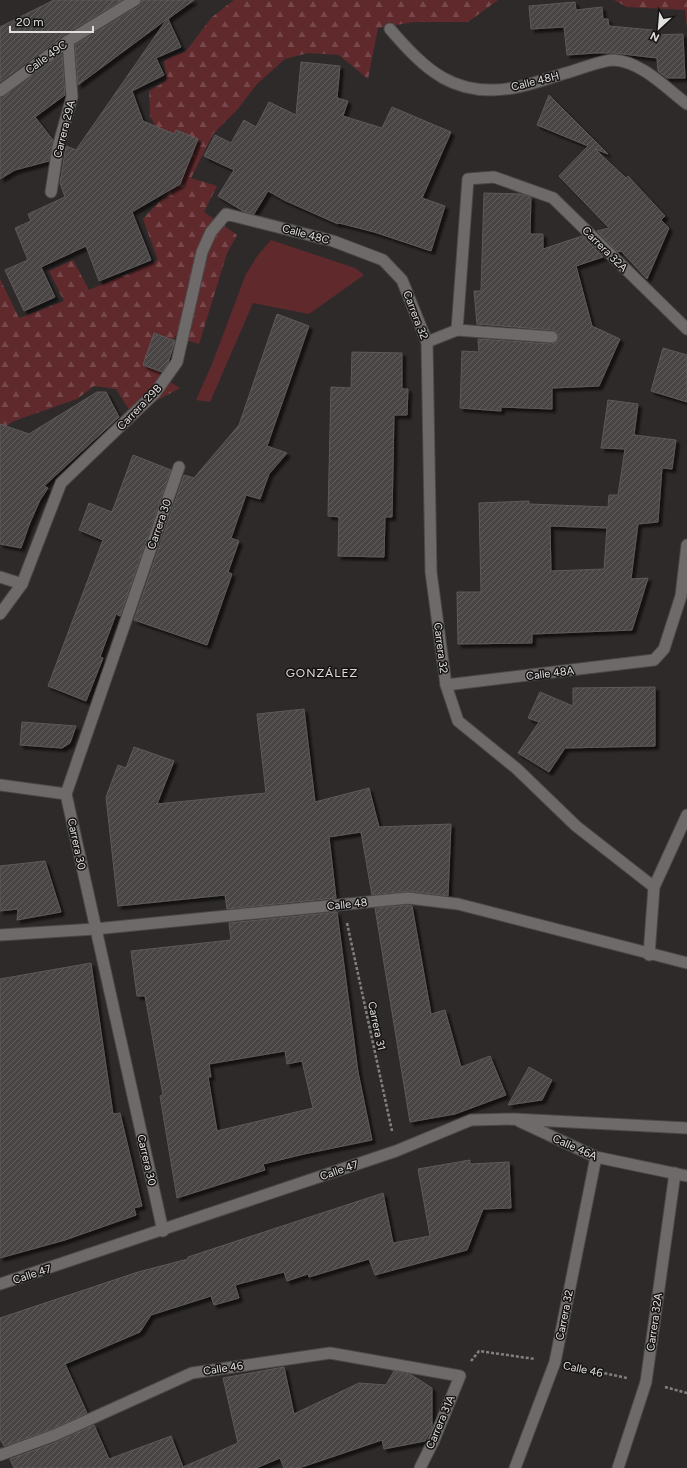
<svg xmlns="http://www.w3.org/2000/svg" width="687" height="1468" viewBox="0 0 687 1468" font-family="Figtree,sans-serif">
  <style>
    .grass { fill: #602a2d }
    .forest { fill: url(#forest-firs) }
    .building { fill: url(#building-hatch); stroke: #5e5959; fill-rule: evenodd; filter: url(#shadow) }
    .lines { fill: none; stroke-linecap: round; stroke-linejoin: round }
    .service-casing { stroke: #4c4848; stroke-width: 13 }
    .minor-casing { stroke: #4c4848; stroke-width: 13 }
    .tertiary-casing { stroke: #4c4848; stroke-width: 13 }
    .secondary-casing { stroke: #4c4848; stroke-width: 13 }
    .path { stroke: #848080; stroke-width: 2.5; stroke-dasharray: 3 2; stroke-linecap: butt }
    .service { stroke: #6f6a6a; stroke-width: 11 }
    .minor { stroke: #6f6a6a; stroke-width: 11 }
    .tertiary { stroke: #6f6a6a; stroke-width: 11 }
    .secondary { stroke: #6f6a6a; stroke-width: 11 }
    .labels { text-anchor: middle; stroke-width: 3; stroke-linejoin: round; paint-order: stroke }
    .street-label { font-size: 11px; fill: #e2dfdf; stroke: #151313 }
    .neighbourhood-label { font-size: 12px; letter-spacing: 1px; fill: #e1dbdb; stroke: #151313 }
  </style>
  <defs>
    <pattern id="forest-firs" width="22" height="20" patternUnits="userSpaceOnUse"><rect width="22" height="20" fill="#602a2d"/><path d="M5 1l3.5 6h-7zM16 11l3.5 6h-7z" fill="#76484b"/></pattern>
    <pattern id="building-hatch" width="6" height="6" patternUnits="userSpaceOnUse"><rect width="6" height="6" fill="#494444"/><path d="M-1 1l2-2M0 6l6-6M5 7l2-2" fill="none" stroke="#635f5f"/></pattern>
    <filter id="shadow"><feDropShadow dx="3.5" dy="3.5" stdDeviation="1" flood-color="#0009"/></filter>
  </defs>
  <rect width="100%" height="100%" fill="#2f2a2a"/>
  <path class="grass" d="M 271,240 L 355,268 L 364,275 L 309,314 L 253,303 L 210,402 L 196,400 L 212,364 L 246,274 L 258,255 Z"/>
  <path class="forest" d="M 234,0 L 498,0 L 468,22 L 414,22 L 378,28 L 368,79 L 339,55 L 308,53 L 285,59 L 257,84 L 237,110 L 213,134 L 191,178 L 217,186 L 204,212 L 237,235 L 227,253 L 199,344 L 175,336 L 160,376 L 180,388 L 150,404 L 130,411 L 116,389 L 94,386 L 77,399 L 14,421 L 0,430 L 0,279 L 19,318 L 64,301 L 49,271 L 73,260 L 89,290 L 158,260 L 143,219 L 167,193 L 156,175 L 165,143 L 150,116 L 149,91 L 166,81 L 164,60 L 186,51 L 212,17 Z
    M 614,0 L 687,0 L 687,27 L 685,10 L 627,7 Z"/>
  <path class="building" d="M 54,0 L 122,0 L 64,35 L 0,82 L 0,27 Z
    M 142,0 L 194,0 L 168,19 L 181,47 L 156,58 L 164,75 L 132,91 L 143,121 L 174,134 L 176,130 L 198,139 L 180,184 L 132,212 L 151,260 L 99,281 L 86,246 L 41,267 L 55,297 L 24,311 L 5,270 L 28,260 L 15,228 L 31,221 L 28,214 L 65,197 L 60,183 L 66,146 L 76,150 L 167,19 L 78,85 L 75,45 L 139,6 Z
    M 575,2 L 576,10 L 602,7 L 603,19 L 608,19 L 609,26 L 653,30 L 652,35 L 683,34 L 685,78 L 667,78 L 658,71 L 657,58 L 614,53 L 595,53 L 567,55 L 564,27 L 531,29 L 529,6 Z
    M 62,54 L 65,95 L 35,117 L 53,140 L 49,161 L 15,170 L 0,179 L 0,98 Z
    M 301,62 L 340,66 L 337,98 L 348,101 L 343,116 L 382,128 L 392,107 L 451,132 L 422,198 L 445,206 L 431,251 L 374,232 L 339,223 L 338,224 L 284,200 L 268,191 L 254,214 L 243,211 L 218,196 L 234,170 L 204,156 L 215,135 L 231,143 L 244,120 L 256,127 L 269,102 L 296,115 Z
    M 549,95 L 608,154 L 595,149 L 626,178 L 628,176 L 665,216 L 661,220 L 669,228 L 647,279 L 621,251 L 618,252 L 597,231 L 609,228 L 559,176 L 588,146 L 537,125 Z
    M 484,193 L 522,194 L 531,197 L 530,234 L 543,234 L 543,249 L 582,236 L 603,257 L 576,266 L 592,326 L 620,339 L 599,386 L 552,388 L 552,409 L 501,407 L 501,411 L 460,408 L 462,351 L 479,352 L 478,339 L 551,344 L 555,343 L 559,338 L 558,334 L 553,330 L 477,324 L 474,291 L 481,291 Z
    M 277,314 L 309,326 L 267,446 L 287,453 L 269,474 L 260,499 L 246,495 L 231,538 L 239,541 L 228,572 L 232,574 L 207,645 L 134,620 L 184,475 L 194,478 L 239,425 Z
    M 154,333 L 175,341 L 168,363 L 162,372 L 143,365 Z
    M 663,348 L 687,355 L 687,402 L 651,391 Z
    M 352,352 L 402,353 L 402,389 L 408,389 L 407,415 L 394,415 L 392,517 L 385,517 L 384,557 L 338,556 L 339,517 L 328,516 L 331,387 L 351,388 Z
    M 97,392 L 106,392 L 119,417 L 44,486 L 48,488 L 40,500 L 29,525 L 21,548 L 0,544 L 0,424 L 29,434 Z
    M 608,400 L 638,404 L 634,435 L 676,440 L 672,469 L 662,468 L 658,522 L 638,524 L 631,579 L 648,578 L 632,630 L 532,634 L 532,643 L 458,644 L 457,592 L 481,592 L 479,503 L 529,501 L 529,504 L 608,507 L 609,495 L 618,495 L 625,449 L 601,448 ZM 550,526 L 607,528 L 604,569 L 551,571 Z
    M 133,455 L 171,470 L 120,616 L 116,614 L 100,657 L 103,658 L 86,701 L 48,686 L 103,540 L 79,530 L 89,503 L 112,512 Z
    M 655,687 L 655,746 L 565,748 L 549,772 L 518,753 L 539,722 L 528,718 L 540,692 L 573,706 L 573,688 Z
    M 304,709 L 315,802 L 369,788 L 379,827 L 451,824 L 448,896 L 409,891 L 372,895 L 361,832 L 329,837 L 336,898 L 227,909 L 225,895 L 118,906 L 106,797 L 118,765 L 126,768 L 134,747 L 174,761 L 157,804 L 266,793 L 257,714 Z
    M 22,722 L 76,726 L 70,743 L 62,748 L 20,745 Z
    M 45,861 L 61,912 L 17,920 L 18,909 L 0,911 L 0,866 Z
    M 408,905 L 412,906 L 431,1014 L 445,1010 L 461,1067 L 490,1056 L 506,1095 L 455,1114 L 410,1122 L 375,908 Z
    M 337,912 L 358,1072 L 372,1140 L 304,1154 L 263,1164 L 265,1170 L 177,1198 L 160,1096 L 163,1095 L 145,996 L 137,996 L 131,951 L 231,940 L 229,923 ZM 285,1051 L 287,1064 L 302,1061 L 313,1108 L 217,1131 L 208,1077 L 211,1077 L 209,1064 Z
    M 91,963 L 113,1114 L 120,1113 L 142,1206 L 134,1208 L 136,1215 L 65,1240 L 0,1258 L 0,979 Z
    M 529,1067 L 552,1080 L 542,1100 L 508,1105 Z
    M 470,1160 L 470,1164 L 509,1162 L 511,1208 L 483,1209 L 467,1250 L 375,1275 L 369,1259 L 309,1277 L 308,1274 L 287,1281 L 284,1272 L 235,1285 L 239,1298 L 214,1305 L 211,1296 L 151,1315 L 140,1332 L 65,1364 L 87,1413 L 52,1429 L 4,1446 L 0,1439 L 0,1318 L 138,1272 L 188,1259 L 188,1257 L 383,1193 L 393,1243 L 430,1236 L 418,1169 Z
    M 284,1367 L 294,1414 L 359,1383 L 386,1385 L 394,1371 L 410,1374 L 432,1388 L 432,1427 L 425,1441 L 384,1449 L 382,1440 L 299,1468 L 284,1468 L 280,1458 L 256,1468 L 14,1468 L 10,1459 L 57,1442 L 94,1425 L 109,1459 L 171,1436 L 183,1467 L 238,1443 L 223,1378 Z"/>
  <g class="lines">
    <g class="service-casing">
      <path id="service" d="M 51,192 L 58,147 L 72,97 L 68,41"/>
    </g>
    <g class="minor-casing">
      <path id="minor" d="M 390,29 C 426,71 455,98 513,88 C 531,85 549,78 566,73 C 577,70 603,60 613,60 C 641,61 666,88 687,104
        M 0,91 L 68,41 L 135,0
        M 457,330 L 468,179 L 494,177 L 553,198 L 687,329
        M 427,342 L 457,330 L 552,337
        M 0,614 L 22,584
        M 446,685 L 458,721 L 517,769 L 576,826 L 654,887
        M 0,785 L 66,794
        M 649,955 L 654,887 L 687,815
        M 519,1121 L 596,1157 L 687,1176
        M 163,1231 L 66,794 L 179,467
        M 0,1284 L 396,1151 L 471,1120 L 514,1119 L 687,1128
        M 0,1455 L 55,1435 L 192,1373 L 330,1353 L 460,1376 L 434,1440 L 420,1468
        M 515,1468 L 555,1362 L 596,1157
        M 618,1468 L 646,1382 L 675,1173"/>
    </g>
    <g class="tertiary-casing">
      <path id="tertiary" d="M 0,577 L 22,584 L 61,483 L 155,393 L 177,362 L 202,252 L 211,232 L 226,214 L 333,241 L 383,260 L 402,280 L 427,342 L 431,572 L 446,685 L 654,660 L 664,649 L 681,596 L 687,545"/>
    </g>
    <g class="secondary-casing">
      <path id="secondary" d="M 0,935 L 95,929 L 408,898 L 458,904 L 687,963"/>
    </g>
    <path class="path" d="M 347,923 L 392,1131
      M 471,1361 L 479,1351 L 535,1359
      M 575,1367 L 627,1378
      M 665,1387 L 687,1393"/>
    <use href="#service" class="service"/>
    <use href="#minor" class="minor"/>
    <use href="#tertiary" class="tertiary"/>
    <use href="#secondary" class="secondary"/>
  </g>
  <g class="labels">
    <g class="street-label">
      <text transform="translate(46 57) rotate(-36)" y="4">Calle 49C</text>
      <text transform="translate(535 81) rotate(-14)" y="4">Calle 48H</text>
      <text transform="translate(64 129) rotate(-76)" y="4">Carrera 29A</text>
      <text transform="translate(306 234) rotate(15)" y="4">Calle 48C</text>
      <text transform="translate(605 249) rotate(45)" y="4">Carrera 32A</text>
      <text transform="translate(416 315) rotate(69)" y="4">Carrera 32</text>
      <text transform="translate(139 407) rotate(-46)" y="4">Carrera 29B</text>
      <text transform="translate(159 524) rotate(-71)" y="4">Carrera 30</text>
      <text transform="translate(441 648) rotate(83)" y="4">Carrera 32</text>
      <text transform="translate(550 673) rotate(-7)" y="4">Calle 48A</text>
      <text transform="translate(77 844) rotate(78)" y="4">Carrera 30</text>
      <text transform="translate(347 904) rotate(-6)" y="4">Calle 48</text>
      <text transform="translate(377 1026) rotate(78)" y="4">Carrera 31</text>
      <text transform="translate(575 1147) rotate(24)" y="4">Calle 46A</text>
      <text transform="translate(147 1160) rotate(77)" y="4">Carrera 30</text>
      <text transform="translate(339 1170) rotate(-19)" y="4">Calle 47</text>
      <text transform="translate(32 1274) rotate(-18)" y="4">Calle 47</text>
      <text transform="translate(564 1315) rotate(-79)" y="4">Carrera 32</text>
      <text transform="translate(654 1322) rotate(-82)" y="4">Carrera 32A</text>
      <text transform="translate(223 1368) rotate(-8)" y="4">Calle 46</text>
      <text transform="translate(583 1369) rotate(12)" y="4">Calle 46</text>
      <text transform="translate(440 1422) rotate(-67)" y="4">Carrera 31A</text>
    </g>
    <g class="neighbourhood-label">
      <text x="322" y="677">GONZÁLEZ</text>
    </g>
  </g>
  <g transform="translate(659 28) rotate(206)" stroke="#151313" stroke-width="3" paint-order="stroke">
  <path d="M0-3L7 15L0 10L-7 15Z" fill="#e2dfdf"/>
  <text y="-6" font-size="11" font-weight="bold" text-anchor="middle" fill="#e2dfdf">N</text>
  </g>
  <path d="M10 26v6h83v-6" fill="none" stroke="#e2dfdf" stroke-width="2"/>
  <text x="16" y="26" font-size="12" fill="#e2dfdf" stroke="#151313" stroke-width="3" paint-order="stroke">20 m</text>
</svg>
